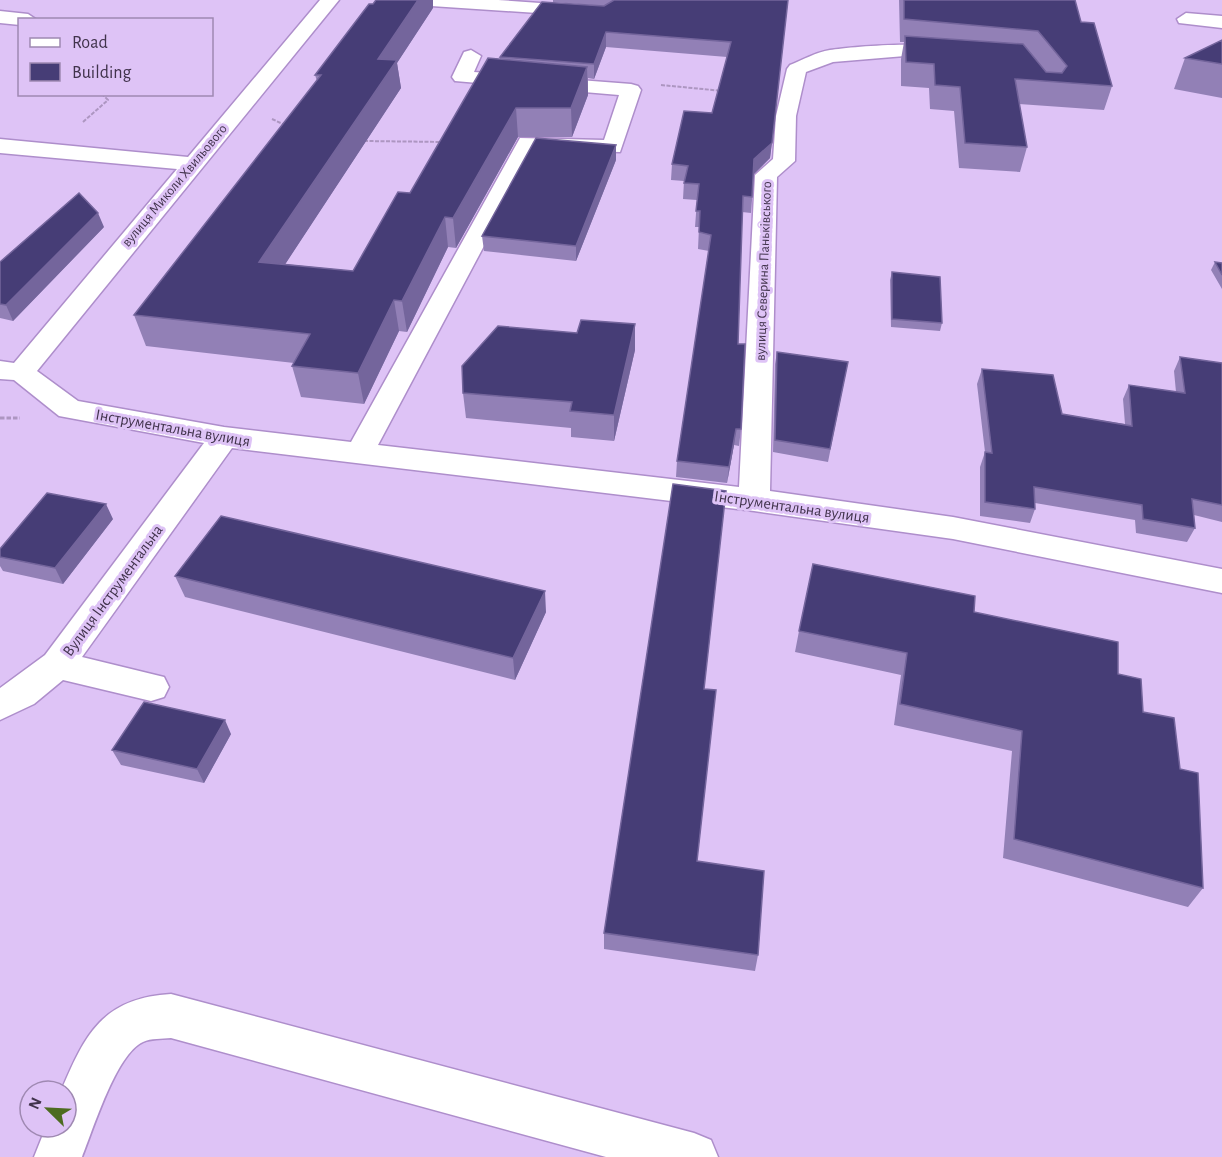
<svg xmlns="http://www.w3.org/2000/svg" width="1222" height="1157" viewBox="0 0 1222 1157" font-family="'Alegreya Sans',sans-serif">
  <style>
    .lines { fill: none; stroke-linecap: round; stroke-linejoin: round }
    .minor-casing { stroke: #ae8ecb; stroke-width: 3 }
    .path-far1 { stroke: #ad96c1; stroke-width: 2; stroke-dasharray: 4 1.5; stroke-linecap: butt }
    .path { stroke: #ad96c1; stroke-width: 3; stroke-dasharray: 4.5 2; stroke-linecap: butt }
    .minor { fill: #fff; fill-rule: evenodd }
    .wall { fill: #9280b6 }
    .shaded-wall { fill: #74659c }
    .building { fill: #463d76; stroke: #74659c; stroke-width: 1.5 }
    .labels { text-anchor: middle; stroke-width: 6; stroke-linejoin: round; paint-order: stroke }
    .far-street-label { font-size: 14px; fill: #41334c; stroke: #dec3f6 }
    .street-label { font-size: 16px; fill: #41334c; stroke: #dec3f6 }
  </style>
  <rect width="100%" height="100%" fill="#dec3f6"/>
  <g class="lines">
    <g class="minor-casing">
      <path id="minor" d="M 320,0 L 339,0 L 37,371 L 78,401 L 224,427 L 351,442 L 520,138 L 604,140 L 619,95 L 455,81 L 452,77 L 464,52 L 471,50 L 481,56 L 474,72 L 631,84 L 638,86 L 641,90 L 620,152 L 535,150 L 378,445 L 739,487 L 755,175 L 773,159 L 776,116 L 787,69 L 790,65 C 803,60 816,52 830,50 C 850,47 943,38 955,54 L 952,58 L 905,56 L 833,62 L 806,72 L 796,116 L 795,161 L 777,177 L 770,491 L 953,517 L 1222,569 L 1222,593 L 953,539 L 754,511 L 232,448 L 82,657 L 164,677 L 169,687 L 164,697 L 151,701 L 63,680 L 34,704 L 0,720 L 0,688 L 45,655 L 204,443 L 59,416 L 14,380 L 0,379 L 0,361 L 14,363 L 177,169 L 0,153 L 0,139 L 188,157 Z
        M 407,0 L 498,0 L 582,6 L 591,11 L 582,16 L 416,5 Z
        M 0,11 L 28,14 L 37,20 L 20,20 L 20,25 L 0,23 Z
        M 1186,13 L 1222,16 L 1222,28 L 1179,23 L 1177,19 Z
        M 171,994 L 694,1133 L 711,1140 L 718,1157 L 606,1157 L 171,1038 C 162,1039 151,1038 143,1042 C 116,1054 93,1130 82,1157 L 34,1157 L 46,1127 L 66,1127 L 66,1091 L 61,1091 C 85,1034 103,998 171,994 Z"/>
    </g>
    <path class="path-far1" d="M 661,85 L 723,91
      M 272,119 L 287,126
      M 83,122 L 108,100 L 102,94
      M 364,141 L 444,142"/>
    <path class="path" d="M 0,418 L 20,418"/>
    <use href="#minor" class="minor"/>
  </g>
  <path class="wall" d="M 553,0 L 788,0 L 770,158 L 754,174 L 751,213 L 742,212 L 738,344 L 741,429 L 739,446 L 734,445 L 727,483 L 676,477 L 677,461 L 709,251 L 698,249 L 699,227 L 695,227 L 697,200 L 683,199 L 684,181 L 671,180 L 672,164 L 712,113 L 727,57 L 606,47 L 594,79 L 588,78 L 588,95 L 572,137 L 518,137 L 456,248 L 448,247 L 407,332 L 399,331 L 364,404 L 301,397 L 292,366 L 294,363 L 146,346 L 134,315 L 317,81 L 315,75 L 433,8 L 397,63 L 401,88 L 285,264 L 353,271 L 410,193 L 500,59 L 500,57 L 604,6 L 553,2 Z
    M 899,0 L 1075,0 L 1081,22 L 1112,86 L 1104,110 L 1019,104 L 1027,147 L 1020,172 L 959,168 L 954,111 L 930,109 L 929,88 L 901,86 L 901,59 L 904,42 L 900,42 Z
    M 1222,40 L 1222,98 L 1174,89 L 1185,58 Z
    M 616,160 L 576,261 L 484,251 L 482,236 Z
    M 104,227 L 13,321 L 0,318 L 0,262 Z
    M 1215,262 L 1222,263 L 1222,289 L 1211,270 Z
    M 892,272 L 942,323 L 940,331 L 891,327 L 890,280 Z
    M 635,350 L 614,441 L 571,437 L 571,428 L 466,418 L 463,393 Z
    M 777,352 L 848,362 L 828,462 L 773,452 L 775,364 Z
    M 1180,357 L 1222,363 L 1222,522 L 1194,515 L 1195,528 L 1187,542 L 1136,533 L 1135,520 L 1035,503 L 1035,509 L 1030,523 L 980,516 L 980,467 L 985,452 L 977,384 L 982,369 L 1062,414 L 1125,424 L 1123,399 L 1129,385 L 1176,392 L 1174,371 Z
    M 113,519 L 63,584 L 3,571 L 0,566 L 0,549 Z
    M 175,576 L 546,612 L 515,680 L 185,597 Z
    M 974,612 L 1118,674 L 1143,712 L 1203,888 L 1188,907 L 1003,858 L 1012,751 L 894,725 L 901,675 L 795,652 L 799,631 Z
    M 704,689 L 697,861 L 758,955 L 755,971 L 604,949 L 604,933 Z
    M 231,734 L 204,783 L 121,765 L 112,750 Z"/>
  <path class="shaded-wall" d="M 418,0 L 433,0 L 433,8 L 397,63 L 401,88 L 267,292 L 259,262 L 378,59 Z
    M 606,32 L 606,47 L 594,79 L 594,64 Z
    M 587,67 L 588,95 L 572,137 L 571,108 Z
    M 516,108 L 518,137 L 456,248 L 453,218 Z
    M 772,143 L 770,158 L 753,175 L 754,159 Z
    M 616,145 L 616,160 L 576,261 L 576,246 Z
    M 98,213 L 104,227 L 13,321 L 6,305 Z
    M 445,217 L 448,247 L 407,332 L 402,301 Z
    M 394,300 L 399,331 L 364,404 L 358,373 Z
    M 635,324 L 635,350 L 614,441 L 614,415 Z
    M 736,429 L 734,445 L 727,483 L 729,467 Z
    M 106,504 L 113,519 L 63,584 L 55,568 Z
    M 545,591 L 546,612 L 515,680 L 513,658 Z
    M 225,720 L 231,734 L 204,783 L 197,769 Z"/>
  <path class="building" d="M 376,0 L 418,0 L 378,59 L 397,60 L 259,262 L 353,271 L 398,192 L 410,193 L 488,58 L 587,67 L 571,108 L 516,108 L 453,218 L 445,217 L 402,301 L 394,300 L 358,373 L 292,366 L 310,334 L 134,315 L 321,75 L 315,75 L 369,4 L 373,4 Z
    M 614,0 L 788,0 L 772,143 L 754,159 L 752,197 L 743,196 L 738,344 L 745,344 L 741,429 L 736,429 L 729,467 L 677,461 L 711,235 L 699,232 L 700,211 L 696,211 L 699,184 L 684,183 L 688,166 L 672,164 L 684,111 L 712,113 L 731,42 L 606,32 L 594,64 L 500,57 L 542,2 L 604,6 Z
    M 904,0 L 1075,0 L 1081,22 L 1094,23 L 1112,86 L 1015,79 L 1027,147 L 965,143 L 960,87 L 935,85 L 934,64 L 906,62 L 905,36 L 1023,44 L 1046,72 L 1062,73 L 1067,66 L 1038,31 L 904,19 Z
    M 1222,40 L 1222,64 L 1185,58 Z
    M 536,138 L 616,145 L 576,246 L 482,236 Z
    M 79,193 L 98,213 L 6,305 L 0,304 L 0,262 Z
    M 1215,262 L 1222,263 L 1222,275 Z
    M 892,272 L 940,277 L 942,323 L 892,319 Z
    M 581,320 L 635,324 L 614,415 L 570,411 L 572,402 L 463,393 L 462,366 L 498,326 L 577,333 Z
    M 777,352 L 848,362 L 830,449 L 775,440 Z
    M 1180,357 L 1222,363 L 1222,505 L 1192,499 L 1195,528 L 1143,519 L 1142,505 L 1034,487 L 1035,509 L 985,502 L 985,452 L 992,453 L 982,369 L 1053,375 L 1062,414 L 1132,426 L 1129,385 L 1185,393 Z
    M 673,484 L 726,491 L 704,689 L 716,690 L 697,861 L 764,871 L 758,955 L 604,933 Z
    M 47,493 L 106,504 L 55,568 L 0,557 L 0,549 Z
    M 221,516 L 545,591 L 513,658 L 175,576 Z
    M 813,564 L 975,596 L 974,612 L 1118,642 L 1118,674 L 1141,679 L 1143,712 L 1174,718 L 1180,769 L 1198,773 L 1203,888 L 1014,839 L 1022,731 L 900,704 L 907,653 L 799,631 Z
    M 144,702 L 225,720 L 197,769 L 112,750 Z"/>
  <g class="labels">
    <g class="far-street-label">
      <text transform="translate(174 185) rotate(-50)" y="5">вулиця Миколи Хвильового</text>
      <text transform="translate(763 271) rotate(-88)" y="5">вулиця Северина Паньківського</text>
    </g>
    <g class="street-label">
      <text transform="translate(173 427) rotate(10)" y="6">Інструментальна вулиця</text>
      <text transform="translate(792 506) rotate(8)" y="6">Інструментальна вулиця</text>
      <text transform="translate(112 590) rotate(-54)" y="6">Вулиця Інструментальна</text>
    </g>
  </g>
  <rect x="18" y="18" width="195" height="78" fill="#dec3f6" stroke="#9f89b2" stroke-width="1.5"/>
  <rect x="30" y="38" width="30" height="9" fill="#ffffff" stroke="#9f89b2" stroke-width="1.5"/>
  <text x="72" y="48" font-size="18" fill="#41334c">Road</text>
  <rect x="30" y="63" width="30" height="18" fill="#463d76" stroke="#9f89b2" stroke-width="1.5"/>
  <text x="72" y="78" font-size="18" fill="#41334c">Building</text>
  <g transform="translate(48 1109) rotate(294)"><circle r="28" fill="#dec3f6" stroke="#9f89b2" stroke-width="1.5"/>
  <path d="M0-4.5L10 22L0 15L-10 22Z" fill="#4d6b20"/>
  <text y="-9" font-size="16" font-weight="bold" text-anchor="middle" fill="#41334c">N</text>
  </g>
</svg>
